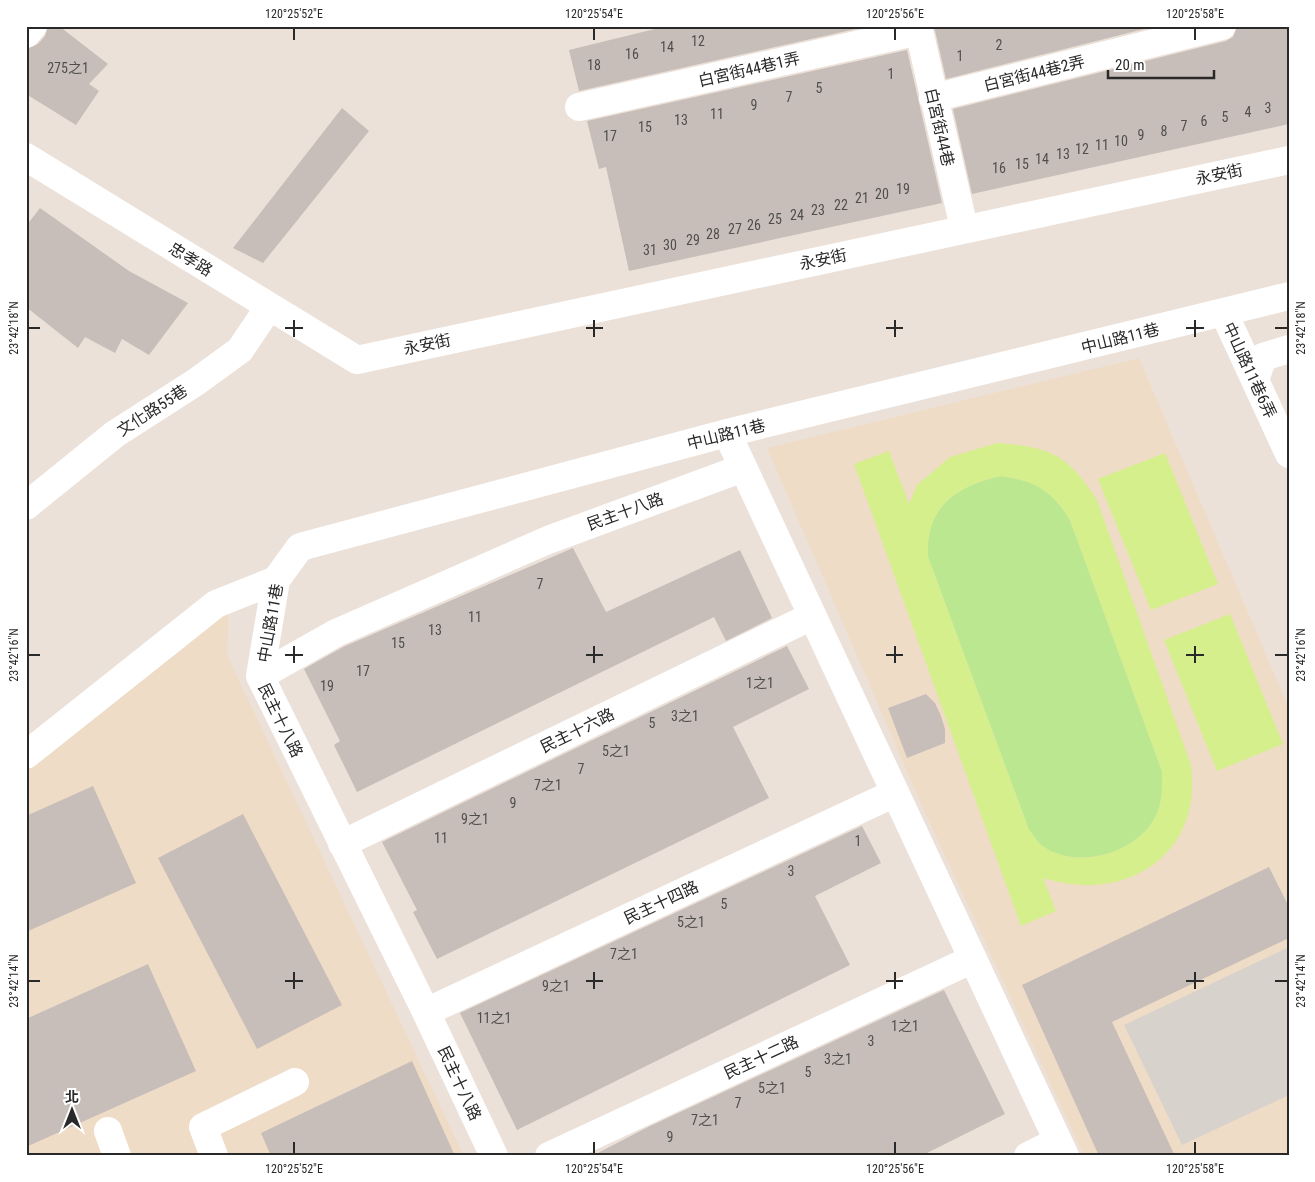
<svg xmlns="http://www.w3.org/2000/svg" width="1315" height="1182" viewBox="0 0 1315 1182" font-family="'Roboto Condensed','Noto Sans TC',sans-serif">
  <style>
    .education { fill: #efdcc7 }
    .green { fill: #bbe791 }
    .pitch { fill: #d4ef8c; fill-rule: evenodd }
    .plaza { fill: #d8d2cc }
    .building { fill: #c7beb9 }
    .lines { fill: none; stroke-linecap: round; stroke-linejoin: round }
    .minor { stroke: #fff; stroke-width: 28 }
    .ticks { fill: none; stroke: #292929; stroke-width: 2 }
    .labels { text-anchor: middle; stroke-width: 5; stroke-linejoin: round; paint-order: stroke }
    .number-label { font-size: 14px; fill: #504e4d }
    .street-label { font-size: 16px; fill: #292929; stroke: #fff }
    .neatline { fill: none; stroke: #292929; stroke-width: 2 }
    .ticks-label { font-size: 12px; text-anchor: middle; fill: #292929 }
  </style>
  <rect width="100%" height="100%" fill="#ece1d9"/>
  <path class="education" d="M 1139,358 L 1289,708 L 1289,1156 L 1084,1156 L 921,804 L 767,448 Z
    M 229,601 L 227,655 L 464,1156 L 26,1156 L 26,743 Z"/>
  <path class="green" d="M 1001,476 C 1035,481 1052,490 1070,520 L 1162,771 C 1162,785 1163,800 1157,813 C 1141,853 1076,872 1041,845 C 1036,841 1033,834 1029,830 L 928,557 C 925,507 956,486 1001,476 Z"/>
  <path class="pitch" d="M 997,443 C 1051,447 1068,455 1097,500 L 1191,765 C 1203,856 1125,904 1043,878 L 1056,911 L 1021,926 L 854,464 L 889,451 L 909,504 L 917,485 L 950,457 ZM 1001,476 C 1035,481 1052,490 1070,520 L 1162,771 C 1162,785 1163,800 1157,813 C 1141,853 1076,872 1041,845 C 1036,841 1033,834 1029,830 L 928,557 C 925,507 956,486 1001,476 Z
    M 1165,453 L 1218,584 L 1151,610 L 1098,479 Z
    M 1230,614 L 1283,744 L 1217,771 L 1164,640 Z"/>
  <path class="plaza" d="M 1289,947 L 1289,1095 L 1182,1145 L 1124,1025 Z"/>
  <path class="building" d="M 48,26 L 59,26 L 108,64 L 89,84 L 99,91 L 76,125 L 26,94 L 26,49 L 38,44 L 45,36 Z
    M 667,26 L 869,26 L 579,91 L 569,50 Z
    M 934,26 L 1156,26 L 946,79 Z
    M 1237,26 L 1289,26 L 1289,124 L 972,194 L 953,109 L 1226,41 L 1233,37 Z
    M 907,50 L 942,203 L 629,271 L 606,167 L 599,169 L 587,121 Z
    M 342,108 L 369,131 L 263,263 L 233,248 Z
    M 40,208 L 129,271 L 188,303 L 149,355 L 122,339 L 115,353 L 85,337 L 78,348 L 26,307 L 26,226 Z
    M 573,548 L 606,612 L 740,550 L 772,618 L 726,641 L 714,617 L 357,792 L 334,745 L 340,741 L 304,669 L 343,647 Z
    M 787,646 L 809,689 L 733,727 L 769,798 L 437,959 L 413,912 L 417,910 L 382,842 Z
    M 926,694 L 935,703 L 941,716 L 945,729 L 945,743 L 907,758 L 888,708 Z
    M 93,786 L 136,883 L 26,932 L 26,816 Z
    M 243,814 L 342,1005 L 257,1049 L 158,858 Z
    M 862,826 L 881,863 L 815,896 L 850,965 L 517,1130 L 460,1013 Z
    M 1269,867 L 1289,907 L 1289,938 L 1112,1022 L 1175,1156 L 1099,1156 L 1022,985 Z
    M 148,964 L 196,1071 L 26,1147 L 26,1019 Z
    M 944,990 L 1005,1114 L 921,1156 L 592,1156 L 648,1127 Z
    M 412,1061 L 455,1156 L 271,1156 L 261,1133 Z"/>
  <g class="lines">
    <path class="minor" d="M 918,26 L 964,228
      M 26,34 L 33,26
      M 933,98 L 1222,26
      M 579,107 L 919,31
      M 26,157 L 357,360 L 1289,160
      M 1224,313 L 1289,454
      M 1255,380 L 1263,357 L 1289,349
      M 727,433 L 1065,1156
      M 26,506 L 115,434 L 196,382 L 240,350 L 269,307
      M 260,676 L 276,580 L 300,547 L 727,433 L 1289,296
      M 260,676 L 426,1012 L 494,1156
      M 260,676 L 336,633 L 548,540 L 743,468
      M 26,755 L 216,604 L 276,580
      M 342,844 L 812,616
      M 426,1012 L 895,793
      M 108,1131 L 117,1156
      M 214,1156 L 203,1127 L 295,1082
      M 549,1156 L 973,959
      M 1028,1156 L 1058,1141"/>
  </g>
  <path class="ticks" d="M 294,28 L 294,40M 594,28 L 594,40M 895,28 L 895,40M 1195,28 L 1195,40M 294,320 L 294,337M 594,320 L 594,337M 895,320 L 895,337M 1195,320 L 1195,337M 28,328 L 40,328M 285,328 L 303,328M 586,328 L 603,328M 886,328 L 903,328M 1186,328 L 1204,328M 1275,328 L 1288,328M 294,646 L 294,663M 594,646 L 594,663M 895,646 L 895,663M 1195,646 L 1195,663M 28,655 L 40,655M 285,655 L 303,655M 586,655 L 603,655M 886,655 L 903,655M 1186,655 L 1204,655M 1275,655 L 1288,655M 294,972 L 294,989M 594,972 L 594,989M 895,972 L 895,989M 1195,972 L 1195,989M 28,981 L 40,981M 285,981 L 303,981M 586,981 L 603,981M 886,981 L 903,981M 1186,981 L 1204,981M 1275,981 L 1288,981M 294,1142 L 294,1154M 594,1142 L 594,1154M 895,1142 L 895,1154M 1195,1142 L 1195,1154"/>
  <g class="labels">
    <g class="number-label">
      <text x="698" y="46">12</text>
      <text x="999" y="50">2</text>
      <text x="667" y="52">14</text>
      <text x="632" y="59">16</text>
      <text x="960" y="61">1</text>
      <text x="594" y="70">18</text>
      <text x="68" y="73">275之1</text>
      <text x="891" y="79">1</text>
      <text x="819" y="93">5</text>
      <text x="789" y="102">7</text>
      <text x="754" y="110">9</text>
      <text x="1268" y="113">3</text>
      <text x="1248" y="117">4</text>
      <text x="717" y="119">11</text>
      <text x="1225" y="122">5</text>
      <text x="681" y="125">13</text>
      <text x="1204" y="126">6</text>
      <text x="1184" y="131">7</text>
      <text x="645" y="132">15</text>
      <text x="1164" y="136">8</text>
      <text x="1141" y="140">9</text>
      <text x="610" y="141">17</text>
      <text x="1121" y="146">10</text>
      <text x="1102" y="150">11</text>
      <text x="1082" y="154">12</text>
      <text x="1063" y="159">13</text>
      <text x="1042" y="164">14</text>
      <text x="1022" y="169">15</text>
      <text x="999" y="173">16</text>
      <text x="903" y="194">19</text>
      <text x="882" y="199">20</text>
      <text x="862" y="203">21</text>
      <text x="841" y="210">22</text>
      <text x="818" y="215">23</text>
      <text x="797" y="220">24</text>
      <text x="775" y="224">25</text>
      <text x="754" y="230">26</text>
      <text x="735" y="234">27</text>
      <text x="713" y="239">28</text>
      <text x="693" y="245">29</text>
      <text x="670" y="250">30</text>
      <text x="650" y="255">31</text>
      <text x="540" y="589">7</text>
      <text x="475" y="622">11</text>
      <text x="435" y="635">13</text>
      <text x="398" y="648">15</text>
      <text x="363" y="676">17</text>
      <text x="760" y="688">1之1</text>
      <text x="327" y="691">19</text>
      <text x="685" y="721">3之1</text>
      <text x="652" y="728">5</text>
      <text x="616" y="756">5之1</text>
      <text x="581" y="774">7</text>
      <text x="548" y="790">7之1</text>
      <text x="513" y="808">9</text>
      <text x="475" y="824">9之1</text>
      <text x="441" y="843">11</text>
      <text x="858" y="846">1</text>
      <text x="791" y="876">3</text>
      <text x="724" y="909">5</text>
      <text x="691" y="927">5之1</text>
      <text x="624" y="959">7之1</text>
      <text x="556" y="991">9之1</text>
      <text x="494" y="1023">11之1</text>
      <text x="905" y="1031">1之1</text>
      <text x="871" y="1046">3</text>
      <text x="838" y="1064">3之1</text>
      <text x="808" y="1077">5</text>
      <text x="772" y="1093">5之1</text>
      <text x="738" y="1108">7</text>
      <text x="705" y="1125">7之1</text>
      <text x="670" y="1142">9</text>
    </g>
    <g class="street-label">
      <text transform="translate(749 69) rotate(-13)" y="6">白宮街44巷1弄</text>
      <text transform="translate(1034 73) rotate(-14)" y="6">白宮街44巷2弄</text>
      <text transform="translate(940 127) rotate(77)" y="6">白宮街44巷</text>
      <text transform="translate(1219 174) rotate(-12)" y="6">永安街</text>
      <text transform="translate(191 259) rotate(32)" y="6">忠孝路</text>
      <text transform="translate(823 259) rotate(-12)" y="6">永安街</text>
      <text transform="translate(1120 338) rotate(-14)" y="6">中山路11巷</text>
      <text transform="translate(427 344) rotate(-12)" y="6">永安街</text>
      <text transform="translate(1250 370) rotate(65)" y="6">中山路11巷6弄</text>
      <text transform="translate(152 410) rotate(-33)" y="6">文化路55巷</text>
      <text transform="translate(726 434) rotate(-14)" y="6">中山路11巷</text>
      <text transform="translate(625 511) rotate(-20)" y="6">民主十八路</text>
      <text transform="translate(270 623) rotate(-80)" y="6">中山路11巷</text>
      <text transform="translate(281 720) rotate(64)" y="6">民主十八路</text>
      <text transform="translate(577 730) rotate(-26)" y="6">民主十六路</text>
      <text transform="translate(661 902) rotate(-25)" y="6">民主十四路</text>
      <text transform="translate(761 1057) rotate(-25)" y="6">民主十二路</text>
      <text transform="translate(460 1083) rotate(65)" y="6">民主十八路</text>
    </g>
  </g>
  <rect width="1315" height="1182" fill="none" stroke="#ffffff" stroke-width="55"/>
  <g transform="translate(72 1110)" stroke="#ffffff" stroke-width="4" paint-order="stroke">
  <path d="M0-4L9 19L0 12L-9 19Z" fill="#292929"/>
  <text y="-8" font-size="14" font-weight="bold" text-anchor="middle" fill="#292929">北</text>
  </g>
  <path d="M1108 70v8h106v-8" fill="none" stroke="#292929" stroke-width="2.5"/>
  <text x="1115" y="70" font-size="15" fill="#292929" stroke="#ffffff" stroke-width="4" paint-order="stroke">20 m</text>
  <rect x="28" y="28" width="1260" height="1126" class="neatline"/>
  <g class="ticks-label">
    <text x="294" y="18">120°25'52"E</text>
    <text x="594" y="18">120°25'54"E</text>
    <text x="895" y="18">120°25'56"E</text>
    <text x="1195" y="18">120°25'58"E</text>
    <text transform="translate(14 328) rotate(-90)" y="4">23°42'18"N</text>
    <text transform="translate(1301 328) rotate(-90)" y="4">23°42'18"N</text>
    <text transform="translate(14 655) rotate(-90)" y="4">23°42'16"N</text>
    <text transform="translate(1301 655) rotate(-90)" y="4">23°42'16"N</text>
    <text transform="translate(14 981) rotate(-90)" y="4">23°42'14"N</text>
    <text transform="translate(1301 981) rotate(-90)" y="4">23°42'14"N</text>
    <text x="294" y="1173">120°25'52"E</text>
    <text x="594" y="1173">120°25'54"E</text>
    <text x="895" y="1173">120°25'56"E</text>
    <text x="1195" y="1173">120°25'58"E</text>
  </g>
</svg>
